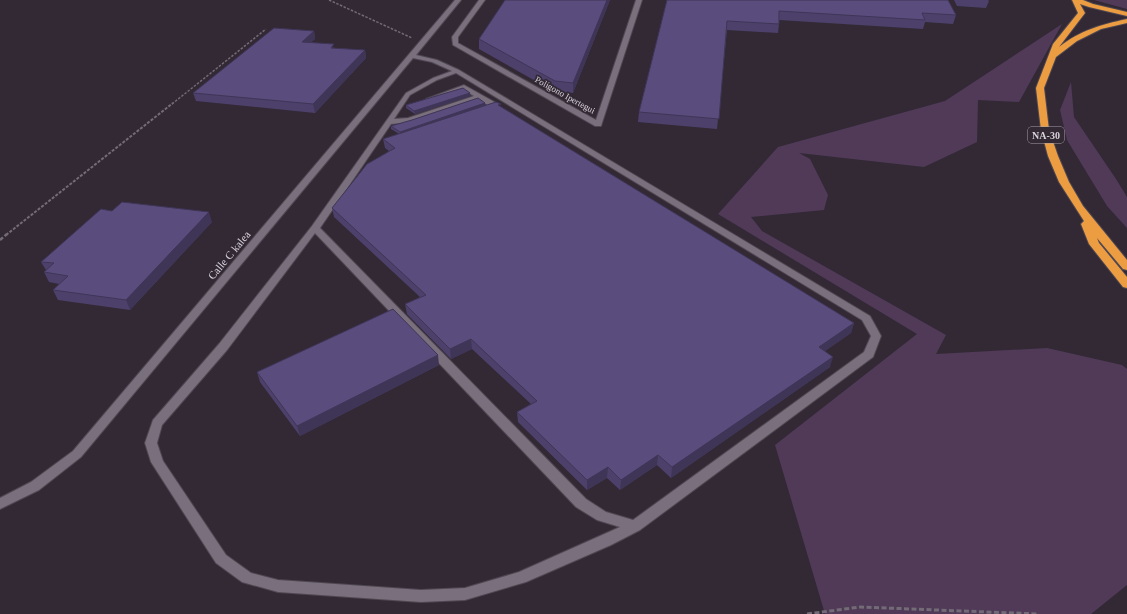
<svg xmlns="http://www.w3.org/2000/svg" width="1127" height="614" viewBox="0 0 1127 614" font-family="'Times New Roman',serif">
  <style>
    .green { fill: #503a58 }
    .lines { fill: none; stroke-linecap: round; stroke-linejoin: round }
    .minor-casing { stroke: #4f4751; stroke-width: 2 }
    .highway-casing { stroke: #4f4751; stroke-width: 2 }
    .path-far3 { stroke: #736b75; stroke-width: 1.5; stroke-dasharray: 2.5 1.5; stroke-linecap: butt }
    .path-far2 { stroke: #736b75; stroke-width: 2; stroke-dasharray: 3 1.5; stroke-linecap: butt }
    .path-far1 { stroke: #736b75; stroke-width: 2.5; stroke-dasharray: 4 2; stroke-linecap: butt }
    .path { stroke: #736b75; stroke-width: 3; stroke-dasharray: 5 2.5; stroke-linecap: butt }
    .minor { fill: #796f7d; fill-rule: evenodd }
    .highway { fill: #ed9d41; fill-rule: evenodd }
    .wall { fill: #4d416b }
    .shaded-wall { fill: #3f3557 }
    .building { fill: #5a4c7c; stroke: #3f3557 }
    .labels { text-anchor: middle; stroke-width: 3.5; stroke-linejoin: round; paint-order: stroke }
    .far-street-label { font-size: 9px; fill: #d9d3db; stroke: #322935 }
    .shield { fill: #322935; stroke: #a7a0a9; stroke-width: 1 }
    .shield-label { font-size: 10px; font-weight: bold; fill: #d9d3db }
    .street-label { font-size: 11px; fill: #d9d3db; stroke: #322935 }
  </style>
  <rect width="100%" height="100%" fill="#322935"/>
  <path class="green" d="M 1094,0 L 1127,0 L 1127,9 Z
    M 1062,24 L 1019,102 L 978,100 L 977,142 L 924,167 L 799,153 L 810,159 L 828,195 L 824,210 L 751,217 L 762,231 L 946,335 L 936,354 L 1047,348 L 1122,365 L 1127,369 L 1127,585 L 1091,614 L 825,614 L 775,445 L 917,334 L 718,214 L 778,147 L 945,101 Z
    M 1071,82 L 1074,117 L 1116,179 L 1127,197 L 1127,228 L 1107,206 L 1067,140 L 1060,110 Z"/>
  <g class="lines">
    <g class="minor-casing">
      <path id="minor" d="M 455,0 L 461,0 L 416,55 L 437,60 L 459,70 L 870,316 L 881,336 L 873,357 L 640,530 L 611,545 L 526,582 L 465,600 L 421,602 L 278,592 L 242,582 L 216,563 L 151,462 L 145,443 L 153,420 L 219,344 L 312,226 L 406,93 L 433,78 L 452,71 L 432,62 L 413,58 L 81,457 L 39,490 L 0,509 L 0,498 L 31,482 L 73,451 ZM 456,73 L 862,320 L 871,336 L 864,352 L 633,520 L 606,512 L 586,499 L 320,228 L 391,124 L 412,122 L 478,99 L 489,106 L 484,107 L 484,111 L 498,108 L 498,104 L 464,85 L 426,99 L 431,100 L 463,90 L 474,96 L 408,118 L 394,119 L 410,95 L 437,80 ZM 315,233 L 576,507 L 597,520 L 620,527 L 519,572 L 465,588 L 421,590 L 278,580 L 251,573 L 226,555 L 163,461 L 157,443 L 162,425 L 227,350 Z
        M 479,0 L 485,0 L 458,37 L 458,43 L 596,120 L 636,0 L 642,0 L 601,126 L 595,126 L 453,45 L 452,37 Z"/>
    </g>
    <g class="highway-casing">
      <path id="highway" d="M 1072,0 L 1083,0 L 1093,4 L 1127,12 L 1127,16 L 1089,7 L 1080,4 L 1085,13 L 1059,47 C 1081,30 1100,25 1127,19 L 1127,23 L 1101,29 L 1077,41 L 1056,57 L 1044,88 L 1049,130 L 1058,156 L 1069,182 L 1083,206 L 1127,260 L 1127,270 L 1123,269 L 1097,238 L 1099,243 L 1127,277 L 1127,288 L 1123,287 L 1089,244 L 1081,224 L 1084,221 L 1059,182 L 1048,156 L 1041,130 L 1036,88 L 1053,44 L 1078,13 Z"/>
    </g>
    <path class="path-far3" d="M 329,0 L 412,38
      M 172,104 L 266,29"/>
    <path class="path-far2" d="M 6,235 L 173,103"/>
    <path class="path-far1" d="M 0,240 L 7,234"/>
    <path class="path" d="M 807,614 L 860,607 L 1039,614"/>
    <use href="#minor" class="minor"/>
    <use href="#highway" class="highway"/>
  </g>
  <path class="wall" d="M 610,0 L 573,93 L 555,92 L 479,49 L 479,39 Z
    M 667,0 L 948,0 L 956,15 L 953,24 L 925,22 L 923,29 L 779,20 L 779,24 L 778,33 L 727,30 L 717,129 L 638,122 L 639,112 Z
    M 954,0 L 988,0 L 989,1 L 986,8 L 957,6 Z
    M 314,31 L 315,39 L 311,42 L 335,48 L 365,50 L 366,58 L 315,113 L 196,101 L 193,93 Z
    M 471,96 L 415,114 L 406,108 L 406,105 Z
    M 486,105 L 501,107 L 854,323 L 851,333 L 825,351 L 830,367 L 671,478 L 657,465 L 620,490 L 607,478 L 587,490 L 518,422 L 517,412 L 531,404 L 472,349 L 451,359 L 407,314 L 405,304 L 420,297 L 334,217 L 332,208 L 389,151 L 385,148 L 383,139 L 399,134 L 391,129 L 391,126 Z
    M 112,211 L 212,222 L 130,310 L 58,300 L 53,290 L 59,284 L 49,282 L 44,272 L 46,270 L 41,262 Z
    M 439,365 L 300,436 L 260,382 L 257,372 Z"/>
  <path class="shaded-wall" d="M 607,0 L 610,0 L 573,93 L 573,83 Z
    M 314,31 L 315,39 L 303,49 L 302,42 Z
    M 365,50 L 366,58 L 315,113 L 313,104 Z
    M 470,93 L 471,96 L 415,114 L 414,111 Z
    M 485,103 L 486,106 L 400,135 L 400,132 Z
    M 209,212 L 212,222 L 130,310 L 126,300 Z
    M 854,323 L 851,333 L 816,357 L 819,347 Z
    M 471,339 L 472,349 L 451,359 L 450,349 Z
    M 438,355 L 439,365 L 300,436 L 297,426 Z
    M 833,357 L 830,367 L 671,478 L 672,467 Z
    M 658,455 L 657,465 L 620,490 L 621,480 Z
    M 608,467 L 607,478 L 587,490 L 587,480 Z"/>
  <path class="building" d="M 505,0 L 607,0 L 573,83 L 555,81 L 479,39 Z
    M 667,0 L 948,0 L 956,15 L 922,13 L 925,20 L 779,11 L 779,24 L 727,21 L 719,119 L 639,112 Z
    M 274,28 L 314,31 L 302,42 L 334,44 L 331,48 L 365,50 L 313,104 L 193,93 Z
    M 463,88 L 470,93 L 414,111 L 406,105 Z
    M 478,98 L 485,103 L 400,132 L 391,126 L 412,120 Z
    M 496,102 L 501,104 L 498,105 L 854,323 L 819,347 L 833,357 L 672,467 L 658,455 L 621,480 L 608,467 L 587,480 L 517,412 L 537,401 L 471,339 L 450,349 L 405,304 L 426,295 L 332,208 L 367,164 L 395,148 L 383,139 Z
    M 122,202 L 209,212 L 126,300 L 53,290 L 68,276 L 44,272 L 54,263 L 41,262 L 101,209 L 112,211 Z
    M 393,309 L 438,355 L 297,426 L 257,372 Z"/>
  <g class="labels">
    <g class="far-street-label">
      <text transform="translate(565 95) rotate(29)" y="3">Polígono Ipertegui</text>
    </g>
    <rect class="shield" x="1028" y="127" width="36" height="16" rx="3"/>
    <g class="shield-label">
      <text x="1046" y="139">NA-30</text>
    </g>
    <g class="street-label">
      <text transform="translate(229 255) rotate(-50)" y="4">Calle C kalea</text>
    </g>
  </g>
</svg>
